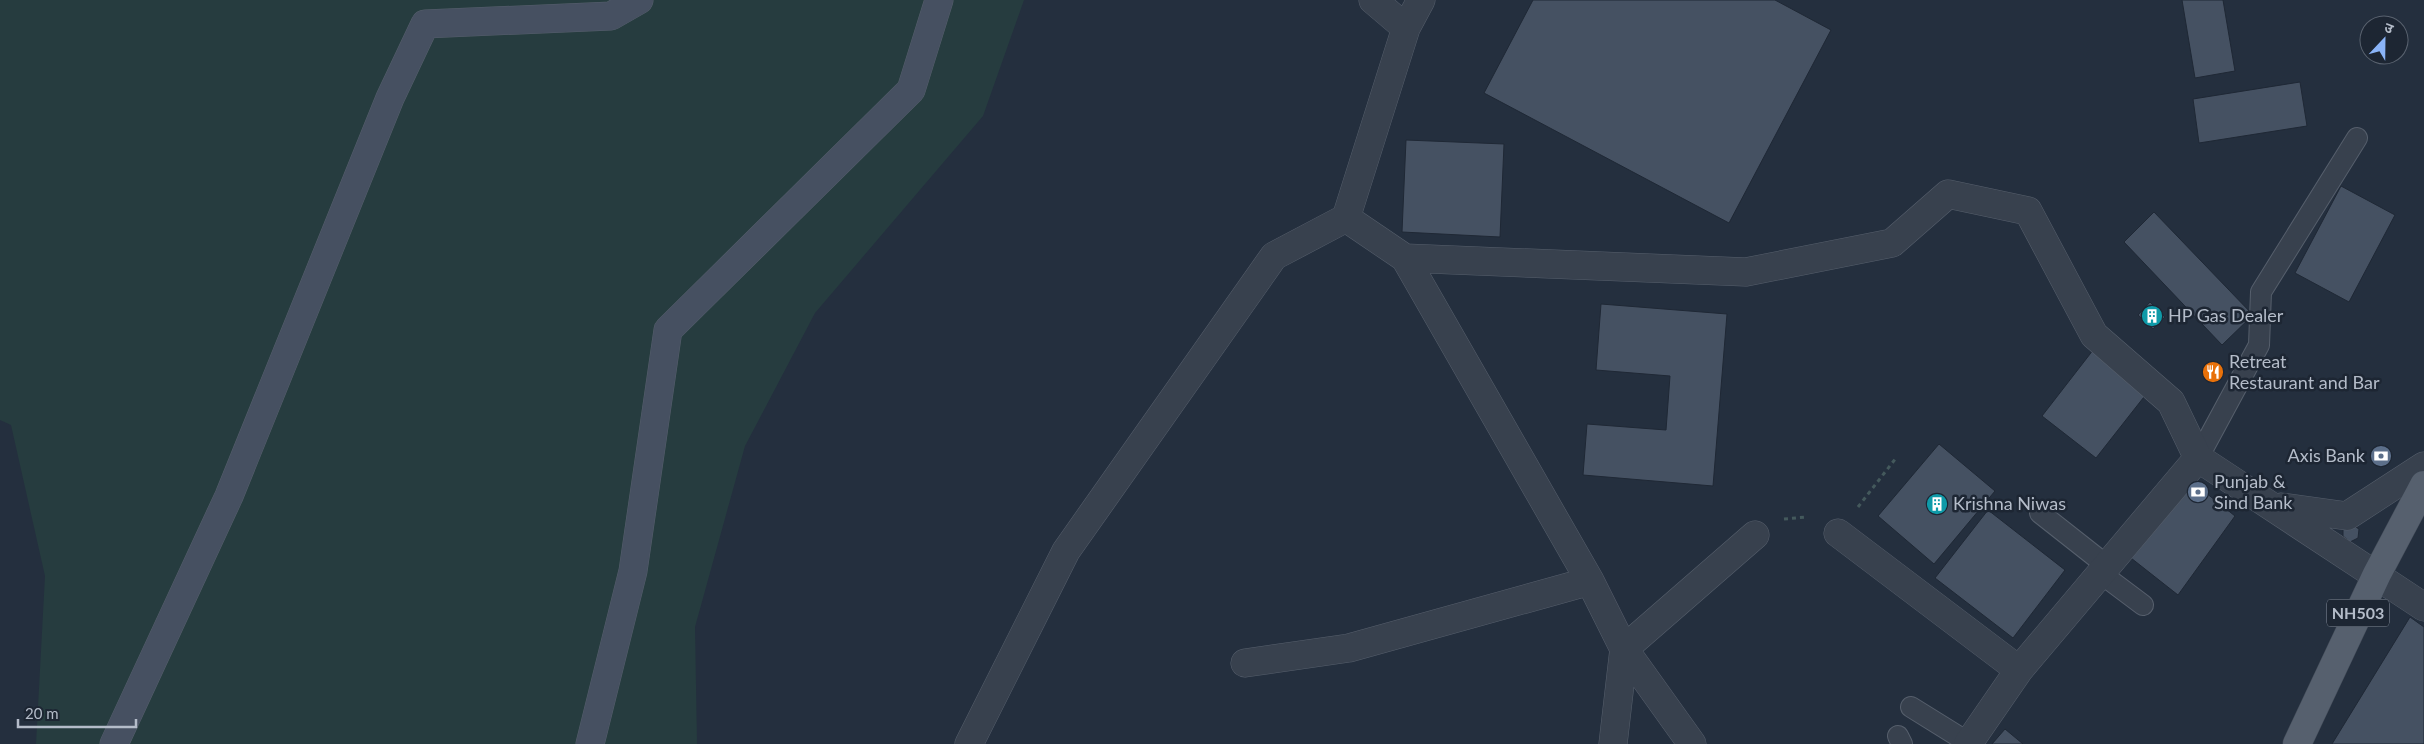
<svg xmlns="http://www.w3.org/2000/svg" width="2424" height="744" viewBox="0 0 2424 744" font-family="Lato,'Noto Sans Devanagari',sans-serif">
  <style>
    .green { fill: #263c3f }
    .building { fill: #455162; stroke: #1f2835 }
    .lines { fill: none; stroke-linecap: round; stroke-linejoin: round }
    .lane-casing { stroke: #565f6c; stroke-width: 22 }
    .street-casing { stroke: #565f6c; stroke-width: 29 }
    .secondary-casing { stroke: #565f6c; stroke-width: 29 }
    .primary-casing { stroke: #414a57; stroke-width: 29 }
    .path { stroke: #44595c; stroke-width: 3; stroke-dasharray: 4 4; stroke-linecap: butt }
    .lane { stroke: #38414e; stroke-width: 20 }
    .street { stroke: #38414e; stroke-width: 28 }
    .secondary { stroke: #465061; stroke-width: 28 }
    .primary { stroke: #56606e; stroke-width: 28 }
    .labels { text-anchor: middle; stroke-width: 5; stroke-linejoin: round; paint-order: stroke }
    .shield { fill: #1d2633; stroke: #878f9c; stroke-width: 1 }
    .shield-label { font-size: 16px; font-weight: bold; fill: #b4bcc9 }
    .poi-label { font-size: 18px; fill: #b4bcc9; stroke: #1d2633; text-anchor: start }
  </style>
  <rect width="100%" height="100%" fill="#242f3e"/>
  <path class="green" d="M 0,0 L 1024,0 L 983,116 L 815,313 L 745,446 L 695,627 L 697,744 L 36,744 L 45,576 L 11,425 L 0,420 Z"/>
  <path class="building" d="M 1533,0 L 1775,0 L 1831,30 L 1729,223 L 1484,93 Z
    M 2182,0 L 2223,0 L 2235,71 L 2195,78 Z
    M 2300,82 L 2307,126 L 2199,143 L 2193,99 Z
    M 1406,140 L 1504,144 L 1500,237 L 1402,232 Z
    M 2341,186 L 2395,215 L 2349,302 L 2295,273 Z
    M 2154,212 L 2253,315 L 2222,345 L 2124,242 Z
    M 2150,302 L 2165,317 L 2153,329 L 2138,315 Z
    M 1601,304 L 1727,314 L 1713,486 L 1583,475 L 1587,424 L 1666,430 L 1670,376 L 1596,370 Z
    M 2097,345 L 2151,388 L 2096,458 L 2042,416 Z
    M 1939,444 L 1995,491 L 1934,564 L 1878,516 Z
    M 2191,481 L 2235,516 L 2178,595 L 2131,558 Z
    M 1988,510 L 2065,570 L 2013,638 L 1935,578 Z
    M 2351,524 L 2359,529 L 2358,538 L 2350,542 L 2343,536 L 2343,527 Z
    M 2410,617 L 2424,627 L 2424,744 L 2332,744 Z
    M 2005,729 L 2023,744 L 1992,744 Z"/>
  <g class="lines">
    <g class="lane-casing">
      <path id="lane" d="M 2198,458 L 2259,345 L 2261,292 L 2357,138
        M 2040,513 L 2106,565
        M 2099,572 L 2143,605
        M 1911,707 L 1969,743
        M 1898,736 L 1902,744"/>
    </g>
    <g class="street-casing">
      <path id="street" d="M 1373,0 L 1406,28
        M 1421,0 L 1406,28 L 1346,218 L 1405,258 L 1746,272 L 1892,243 L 1948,194 L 2028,211 L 2094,335 L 2171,402 L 2198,458 L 2424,607
        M 1405,258 L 1590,581 L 1624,649 L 1613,744
        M 2281,507 L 2347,516 L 2424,466
        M 1838,533 L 2019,670
        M 1245,663 L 1349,648 L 1590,581
        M 969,744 L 1066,551 L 1274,256 L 1346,218
        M 1692,744 L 1624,649 L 1755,535
        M 1968,744 L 2019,670 L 2198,458"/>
    </g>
    <g class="secondary-casing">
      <path id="secondary" d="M 114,744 L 229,496 L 390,98 L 425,24 L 611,16 L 639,0
        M 590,744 L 633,571 L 668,330 L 911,90 L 939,0"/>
    </g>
    <g class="primary-casing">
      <path id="primary" d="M 2297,744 L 2377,574 L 2424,485"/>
    </g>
    <path class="path" d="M 1858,507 L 1896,458
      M 1784,519 L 1807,517"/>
    <use href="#lane" class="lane"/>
    <use href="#street" class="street"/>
    <use href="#secondary" class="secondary"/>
    <use href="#primary" class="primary"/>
  </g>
  <defs>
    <g id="building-disc" transform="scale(1.125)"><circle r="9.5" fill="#0f9aa8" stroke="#1d2633"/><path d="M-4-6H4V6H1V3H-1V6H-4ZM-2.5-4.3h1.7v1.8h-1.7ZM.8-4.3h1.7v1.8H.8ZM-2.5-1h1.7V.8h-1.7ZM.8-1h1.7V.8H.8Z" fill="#fff"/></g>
    <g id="restaurant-disc" transform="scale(1.125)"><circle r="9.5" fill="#e8710a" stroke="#1d2633"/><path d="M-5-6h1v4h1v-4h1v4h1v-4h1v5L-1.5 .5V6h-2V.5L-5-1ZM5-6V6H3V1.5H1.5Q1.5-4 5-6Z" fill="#fff"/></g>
    <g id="bank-disc" transform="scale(1.125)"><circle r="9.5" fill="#5c6f8a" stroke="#1d2633"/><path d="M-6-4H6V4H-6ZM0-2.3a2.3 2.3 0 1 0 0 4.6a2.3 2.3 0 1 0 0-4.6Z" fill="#fff"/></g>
  </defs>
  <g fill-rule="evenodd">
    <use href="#building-disc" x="2152" y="316"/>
    <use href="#restaurant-disc" x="2213" y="372"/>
    <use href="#bank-disc" x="2381" y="456"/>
    <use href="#bank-disc" x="2198" y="492"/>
    <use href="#building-disc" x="1937" y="504"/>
  </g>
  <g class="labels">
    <rect class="shield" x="2327" y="599.5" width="62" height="27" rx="4"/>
    <g class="shield-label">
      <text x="2358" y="619">NH503</text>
    </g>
    <g class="poi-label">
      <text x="2168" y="322">HP Gas Dealer</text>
      <text x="2229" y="368">Retreat<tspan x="2229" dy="21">Restaurant and Bar</tspan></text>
      <text x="2365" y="462" text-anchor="end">Axis Bank</text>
      <text x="2214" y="488">Punjab &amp;<tspan x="2214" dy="21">Sind Bank</tspan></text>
      <text x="1953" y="510">Krishna Niwas</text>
    </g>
  </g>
  <g transform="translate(2384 40) rotate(22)"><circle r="24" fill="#1d2633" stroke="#59626f"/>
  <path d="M0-4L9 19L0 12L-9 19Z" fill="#8ab4f8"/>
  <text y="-8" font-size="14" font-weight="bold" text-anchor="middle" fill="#b4bcc9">उ</text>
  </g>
  <path d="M18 719v8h118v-8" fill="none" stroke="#b4bcc9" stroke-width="2.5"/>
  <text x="25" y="719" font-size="15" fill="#b4bcc9" stroke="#1d2633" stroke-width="4" paint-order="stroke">20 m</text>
</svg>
